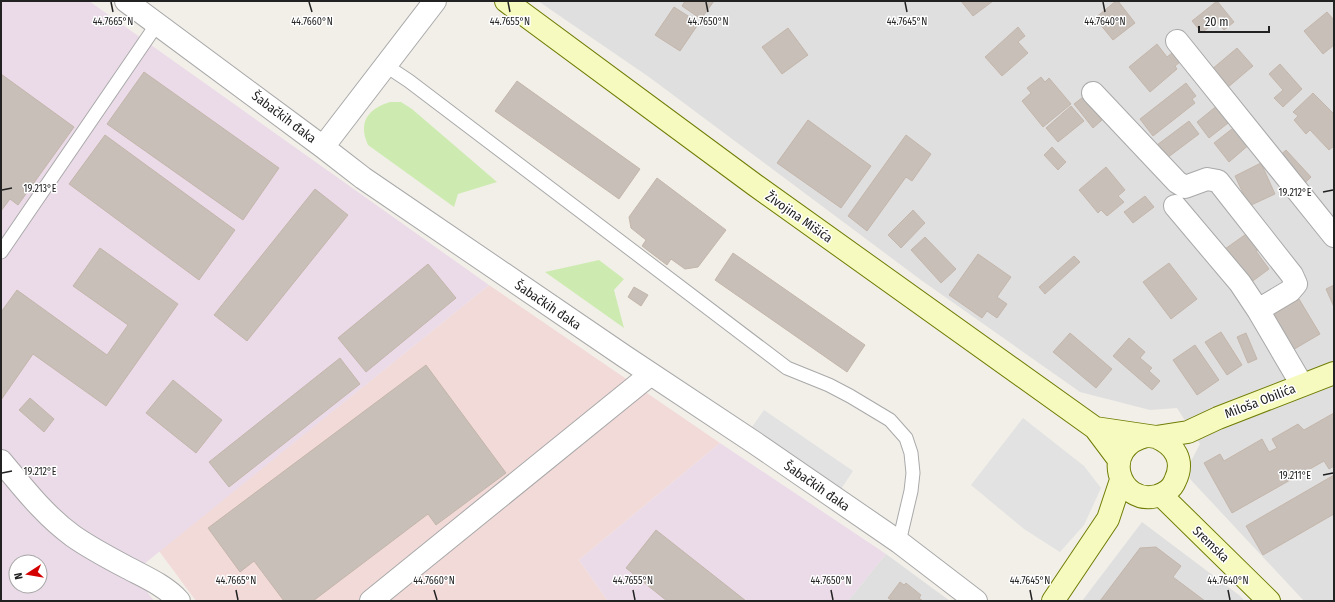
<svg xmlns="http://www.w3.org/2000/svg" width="1335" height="602" font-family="'Fira Sans Condensed',sans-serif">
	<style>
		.residential { fill: #e0dfdf }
		.commercial { fill: #f2dad9 }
		.industrial { fill: #ebdbe8; fill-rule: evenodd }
		.grass { fill: #cdebb0 }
		.parking { fill: #e2e2e2 }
		.building { fill: #c7bfb8; stroke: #c4b6ab }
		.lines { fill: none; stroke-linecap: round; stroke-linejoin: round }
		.lane-casing { stroke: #a9a9a9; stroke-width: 15 }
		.street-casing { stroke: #a9a9a9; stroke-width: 24 }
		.secondary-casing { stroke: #707d05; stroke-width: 24 }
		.lane { stroke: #fff; stroke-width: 13 }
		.street { stroke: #fff; stroke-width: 22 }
		.secondary { stroke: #f7fabf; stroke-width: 22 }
		.ticks { fill: none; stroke: #222; stroke-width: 1.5 }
		.labels { text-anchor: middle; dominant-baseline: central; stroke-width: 3; stroke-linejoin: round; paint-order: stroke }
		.street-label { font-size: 13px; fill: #222; stroke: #fff }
		.ticks-label { font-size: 10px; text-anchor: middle; fill: #222; stroke: #fff; stroke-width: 3; stroke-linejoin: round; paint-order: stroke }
	</style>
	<rect width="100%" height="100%" fill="#f2efe9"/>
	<!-- residential -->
	<path class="residential" d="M538 1H1334V601H1304L1190 479 1191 461 1200 444 1177 408 1150 410 1080 392 921 280 649 77Z
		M1142 522 1239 595 1245 601H1082Z
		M886 554 950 601H848Z"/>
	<!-- commercial -->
	<path class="commercial" d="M489 285 720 443 579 560 608 601H196L159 551Z"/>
	<!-- industrial -->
	<path class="industrial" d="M1 1H89L489 285 133 573 154 601H1ZM16 562H40V586H16Z
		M720 443 886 554 848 601H608L579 560Z"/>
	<!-- grass -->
	<path class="grass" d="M390 102H401L412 109 497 182 458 194 454 207 368 145C358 123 367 109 390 102Z
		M599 260 624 279 614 290 624 328 545 272Z"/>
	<!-- parking -->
	<path class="parking" d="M764 410 853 471 841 489 752 427Z
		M1023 418 1084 466 1101 488 1084 525 1060 552 1024 529 971 485Z"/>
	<!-- building -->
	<path class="building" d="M685 1H714L701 19 682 6Z
		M961 1H993L973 16Z
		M1116 1H1118L1135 23 1113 40 1095 18Z
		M1217 1 1234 22 1224 30 1216 21 1202 33 1192 21Z
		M674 7 699 23 680 51 655 35Z
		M1327 12 1334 20V45L1323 54 1304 31Z
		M1018 27 1025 36 1018 42 1028 53 1002 76 985 57Z
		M788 28 808 55 782 74 762 47Z
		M1157 44 1167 57 1172 53 1180 62 1175 66 1177 69 1150 92 1129 67Z
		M1237 48 1253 66 1227 88 1211 70Z
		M1280 64 1302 89 1283 107 1274 98 1283 90 1269 74Z
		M144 72 279 168 243 220 107 124Z
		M1 74 74 127 18 205 10 199 1 211Z
		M1041 77 1045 82 1049 78 1071 104 1043 127 1022 101 1031 93 1027 88Z
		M517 81 640 169 619 199 495 111Z
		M1186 83 1196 96 1192 99 1195 103 1153 136 1140 119Z
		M1313 93 1334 114V146L1329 150 1310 130 1306 134 1294 120 1298 116 1293 112Z
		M1083 97 1102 120 1093 128 1074 104Z
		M1219 104 1232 120 1209 138 1197 122Z
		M1071 106 1084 121 1058 142 1046 128Z
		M808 120 871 166 841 208 777 163Z
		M1189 121 1199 134 1163 161 1153 148Z
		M1237 125 1251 143 1229 162 1214 143Z
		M105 135 235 230 199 280 69 184Z
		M906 135 931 154 912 181 906 177 867 231 848 216Z
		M1052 147 1066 162 1058 170 1044 155Z
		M1286 150 1311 177 1302 186 1277 158Z
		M1261 163 1275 194 1249 206 1235 176Z
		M1106 167 1125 190 1118 196 1124 202 1107 216 1101 210 1098 213 1079 190Z
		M657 178 726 230 698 267 685 269 671 259 667 265 642 246 646 240 631 228 629 217Z
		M315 189 348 215 247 341 214 315Z
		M1145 196 1154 207 1133 223 1124 212Z
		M913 210 925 223 901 248 888 235Z
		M1249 232 1261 248 1256 251 1269 269 1250 283 1225 249Z
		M925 237 956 269 941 283 911 250Z
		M100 248 178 304 106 406 33 354 1 400V312L17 290 107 355 128 325 73 286Z
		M733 253 865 345 847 372 715 280Z
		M978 254 1011 277 997 297 1007 304 997 318 987 311 982 318 949 295Z
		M1074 256 1080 262 1045 294 1039 287Z
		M1169 263 1197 299 1171 319 1143 282Z
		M428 264 456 298 366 372 338 338Z
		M1334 285V307L1326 289Z
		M634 287 648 295 641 306 628 297Z
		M1299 299 1320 334 1291 351 1271 316Z
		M1221 332 1242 365 1227 375 1205 342Z
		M1070 333 1112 369 1096 388 1053 352Z
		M1246 333 1257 359 1248 363 1237 337Z
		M1129 338 1145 352 1140 358 1152 368 1149 371 1160 381 1152 390 1113 356Z
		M1195 345 1219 380 1197 395 1173 360Z
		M340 358 360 384 229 487 209 462Z
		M426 365 506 473 436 525 428 514 313 601H284L254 561 240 572 208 528Z
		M173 380 222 420 196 453 146 413Z
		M30 398 54 419 44 432 19 410Z
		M1334 413V466L1329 469 1324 461 1232 513 1204 463 1220 454 1224 461 1262 439 1269 452 1277 448 1272 439 1298 424 1304 430Z
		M1334 475V514L1263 555 1246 526Z
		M656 530 746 601H667L626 568Z
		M1156 547 1181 566 1173 577 1205 601H1100L1140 548Z
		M900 582 904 585 906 583 921 595 919 598 923 601H893L888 598Z"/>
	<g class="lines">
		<defs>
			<path id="lane" d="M385 65 409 81 787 368 829 385 850 396 890 420 906 438 911 453 913 473 911 491 899 542
				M1 252 157 24"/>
			<path id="street" d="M126 1 323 147 363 178 624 356 755 443 899 542 976 601
				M1177 41 1334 236
				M1093 93 1177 182 1185 187 1207 179 1218 181 1292 275 1296 284 1290 291 1258 310
				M323 147 435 1
				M1175 206 1240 283 1258 310 1302 385
				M1 461C23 487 44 515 73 536 90 548 109 558 128 568 145 577 166 586 179 601
				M371 601 651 374"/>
			<path id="secondary" d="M506 1 755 185 1095 428 1119 460
				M1095 428 1156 437C1175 445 1185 461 1175 481 1172 489 1164 494 1157 496 1118 506 1100 447 1146 436
				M1156 437 1188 432 1218 418 1334 373
				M1161 495 1269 601
				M1053 601 1108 519 1121 480"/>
		</defs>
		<!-- lane casing -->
		<use href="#lane" class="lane-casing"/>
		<!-- street casing -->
		<use href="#street" class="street-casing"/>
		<!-- secondary casing -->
		<use href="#secondary" class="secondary-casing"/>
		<!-- lane -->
		<use href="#lane" class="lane"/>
		<!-- street -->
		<use href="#street" class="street"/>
		<!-- secondary -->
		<use href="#secondary" class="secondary"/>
	</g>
	<!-- ticks -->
	<path class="ticks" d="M111 2 113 12M309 2 312 12M508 2 510 12M706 2 708 12M905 2 907 12M1103 2 1105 12M2 190 12 188M1323 192 1333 190M2 473 12 471M1323 475 1333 473M236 590 238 600M434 590 437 600M633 590 635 600M831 590 833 600M1030 590 1032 600M1228 590 1230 600"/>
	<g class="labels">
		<!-- street labels -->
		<g class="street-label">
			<text transform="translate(284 117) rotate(37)">Šabačkih đaka</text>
			<text transform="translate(799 217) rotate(35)">Živojina Mišića</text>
			<text transform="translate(548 305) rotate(34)">Šabačkih đaka</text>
			<text transform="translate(1260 401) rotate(-21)">Miloša Obilića</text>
			<text transform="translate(817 486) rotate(35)">Šabačkih đaka</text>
			<text transform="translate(1211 544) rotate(44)">Sremska</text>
		</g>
	</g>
	<g class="ticks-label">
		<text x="113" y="25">44.7665°N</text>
		<text x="312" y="25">44.7660°N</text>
		<text x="510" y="25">44.7655°N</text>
		<text x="708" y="25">44.7650°N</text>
		<text x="907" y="25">44.7645°N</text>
		<text x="1105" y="25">44.7640°N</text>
		<text x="40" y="192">19.213°E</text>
		<text x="1295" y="196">19.212°E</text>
		<text x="40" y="475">19.212°E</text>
		<text x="1295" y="479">19.211°E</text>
		<text x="236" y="584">44.7665°N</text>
		<text x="434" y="584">44.7660°N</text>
		<text x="633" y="584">44.7655°N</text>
		<text x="831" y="584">44.7650°N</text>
		<text x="1030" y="584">44.7645°N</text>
		<text x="1228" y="584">44.7640°N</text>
	</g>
	<!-- border -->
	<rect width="1335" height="602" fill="none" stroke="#222222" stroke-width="4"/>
	<!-- north arrow -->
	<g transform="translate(28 574) rotate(258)"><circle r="19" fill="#ffffff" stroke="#a7a7a7"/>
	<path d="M0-3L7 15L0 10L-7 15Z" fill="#d40000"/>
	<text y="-6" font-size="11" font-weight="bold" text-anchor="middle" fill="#222222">N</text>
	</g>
	<!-- scale -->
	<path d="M1199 26v6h70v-6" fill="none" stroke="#222222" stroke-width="2"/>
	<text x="1205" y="26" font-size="12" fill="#222222" stroke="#ffffff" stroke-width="3" paint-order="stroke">20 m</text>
</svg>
